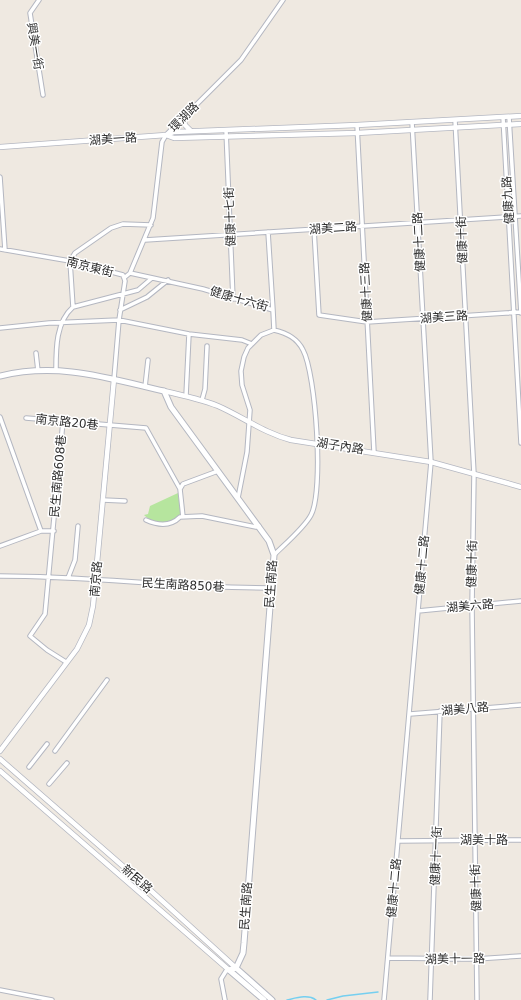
<svg xmlns="http://www.w3.org/2000/svg" width="521" height="1000" font-family="'DejaVu Sans','Noto Sans TC',sans-serif">
	<style>
		.green { fill: #b6e59e }
		.lines { fill: none; stroke-linecap: round; stroke-linejoin: round }
		.stream { stroke: #75cff0; stroke-width: 1.5 }
		.minor-casing { stroke: #b4b7c1; stroke-width: 5.5 }
		.tertiary-casing { stroke: #b4b7c1; stroke-width: 6 }
		.secondary-casing { stroke: #b4b7c1; stroke-width: 7 }
		.minor { stroke: #fff; stroke-width: 3.5 }
		.tertiary { stroke: #fff; stroke-width: 4.5 }
		.secondary { stroke: #fff; stroke-width: 5 }
		.labels { text-anchor: middle; dominant-baseline: central; stroke-width: 3; stroke-linejoin: round; paint-order: stroke }
		.street-label { font-size: 12px; fill: #2e2e2e; stroke: #fff }
	</style>
	<rect width="100%" height="100%" fill="#efe9e1"/>
	<!-- green -->
	<path class="green" d="M178 493 181 515C170 525 156 526 144 515L148 514 150 506Z"/>
	<g class="lines">
		<!-- stream -->
		<path class="stream" d="M287 1000C296 998 308 994 316 1000
			M327 1000 343 996 378 992"/>
		<defs>
			<path id="minor" d="M39 0 30 13 43 95
				M503 117 521 443
				M509 117 521 313
				M455 120 474 474 472 606 477 1000
				M357 125 374 452
				M226 130 233 299
				M0 177 5 250
				M314 229 319 315 367 322 521 312
				M145 240 521 216
				M0 249 70 261 123 275 125 281 119 320 114 379
				M130 273 203 289 273 310 268 232
				M124 278 130 273 153 218 162 142 166 135 241 60 283 0
				M73 307 70 261 75 253 111 228 123 224 151 225
				M120 310 147 297 168 280
				M273 310 274 330
				M0 328 49 323 119 320 189 334 242 340 252 344
				M36 353 38 371
				M56 369C56 348 56 322 73 307L138 290 152 278
				M145 387 148 360
				M186 396 189 334
				M202 400 205 389 207 346
				M0 417 41 531
				M26 418 146 428 180 489
				M63 421 45 614 30 636 47 650 66 662
				M238 498 247 452 250 410 242 385 241 371 244 357 248 348 261 335 274 330
				M103 500 125 501
				M183 517 180 489 183 484 218 471
				M146 520C157 525 170 527 180 517L202 516 256 527 259 526
				M0 546 41 531H54
				M274 555C284 545 305 527 311 515 324 491 316 374 303 350 297 338 287 333 274 330
				M0 576C90 576 180 588 270 588
				M68 578 75 560 78 526
				M418 611 521 601
				M410 714 521 705
				M55 751 107 680
				M29 767 47 744
				M49 784 67 763
				M398 841 521 840
				M388 958 476 959 521 956
				M0 990 52 1000
				M225 1000 221 979 226 971 229 970
				M384 1000 431 462 412 122
				M430 1000 440 711"/>
			<path id="tertiary" d="M183 118 185 125 191 131
				M166 135 174 132 357 125 521 116
				M0 147 166 135 174 138 357 133 521 124
				M164 391C182 395 200 399 218 406 243 417 264 433 291 440L431 462 521 487
				M0 751 77 649 89 625 93 606 114 379
				M0 759 148 888 236 968
				M0 771 229 970"/>
			<path id="secondary" d="M0 376C59 362 107 378 164 391L171 407 269 541 274 555 244 943 243 953 236 968 229 970 264 1000
				M236 968 272 1000"/>
		</defs>
		<!-- minor casing -->
		<use href="#minor" class="minor-casing"/>
		<!-- tertiary casing -->
		<use href="#tertiary" class="tertiary-casing"/>
		<!-- secondary casing -->
		<use href="#secondary" class="secondary-casing"/>
		<!-- minor -->
		<use href="#minor" class="minor"/>
		<!-- tertiary -->
		<use href="#tertiary" class="tertiary"/>
		<!-- secondary -->
		<use href="#secondary" class="secondary"/>
	</g>
	<g class="labels">
		<!-- street labels -->
		<g class="street-label">
			<text transform="translate(35 46) rotate(81)">興美一街</text>
			<text transform="translate(184 117) rotate(-45)">環湖路</text>
			<text transform="translate(113 139) rotate(-4)">湖美一路</text>
			<text transform="translate(508 200) rotate(-94)">健康九路</text>
			<text transform="translate(230 217) rotate(-92)">健康十七街</text>
			<text transform="translate(333 228) rotate(-4)">湖美二路</text>
			<text transform="translate(462 240) rotate(-92)">健康十街</text>
			<text transform="translate(419 242) rotate(-93)">健康十二路</text>
			<text transform="translate(90 267) rotate(14)">南京東街</text>
			<text transform="translate(366 292) rotate(-93)">健康十三路</text>
			<text transform="translate(239 299) rotate(16)">健康十六街</text>
			<text transform="translate(444 317) rotate(-4)">湖美三路</text>
			<text transform="translate(67 422) rotate(6)">南京路20巷</text>
			<text transform="translate(340 446) rotate(9)">湖子內路</text>
			<text transform="translate(58 476) rotate(-85)">民生南路608巷</text>
			<text transform="translate(472 564) rotate(-89)">健康十街</text>
			<text transform="translate(422 565) rotate(-85)">健康十二路</text>
			<text transform="translate(96 579) rotate(-85)">南京路</text>
			<text transform="translate(271 584) rotate(-86)">民生南路</text>
			<text transform="translate(183 585) rotate(3)">民生南路850巷</text>
			<text transform="translate(470 606) rotate(-5)">湖美六路</text>
			<text transform="translate(465 709) rotate(-5)">湖美八路</text>
			<text x="484" y="840">湖美十路</text>
			<text transform="translate(436 856) rotate(-88)">健康十一街</text>
			<text transform="translate(137 879) rotate(41)">新民路</text>
			<text transform="translate(394 888) rotate(-85)">健康十二路</text>
			<text transform="translate(476 888) rotate(-92)">健康十街</text>
			<text transform="translate(246 906) rotate(-86)">民生南路</text>
			<text transform="translate(455 959) rotate(-1)">湖美十一路</text>
		</g>
	</g>
</svg>
